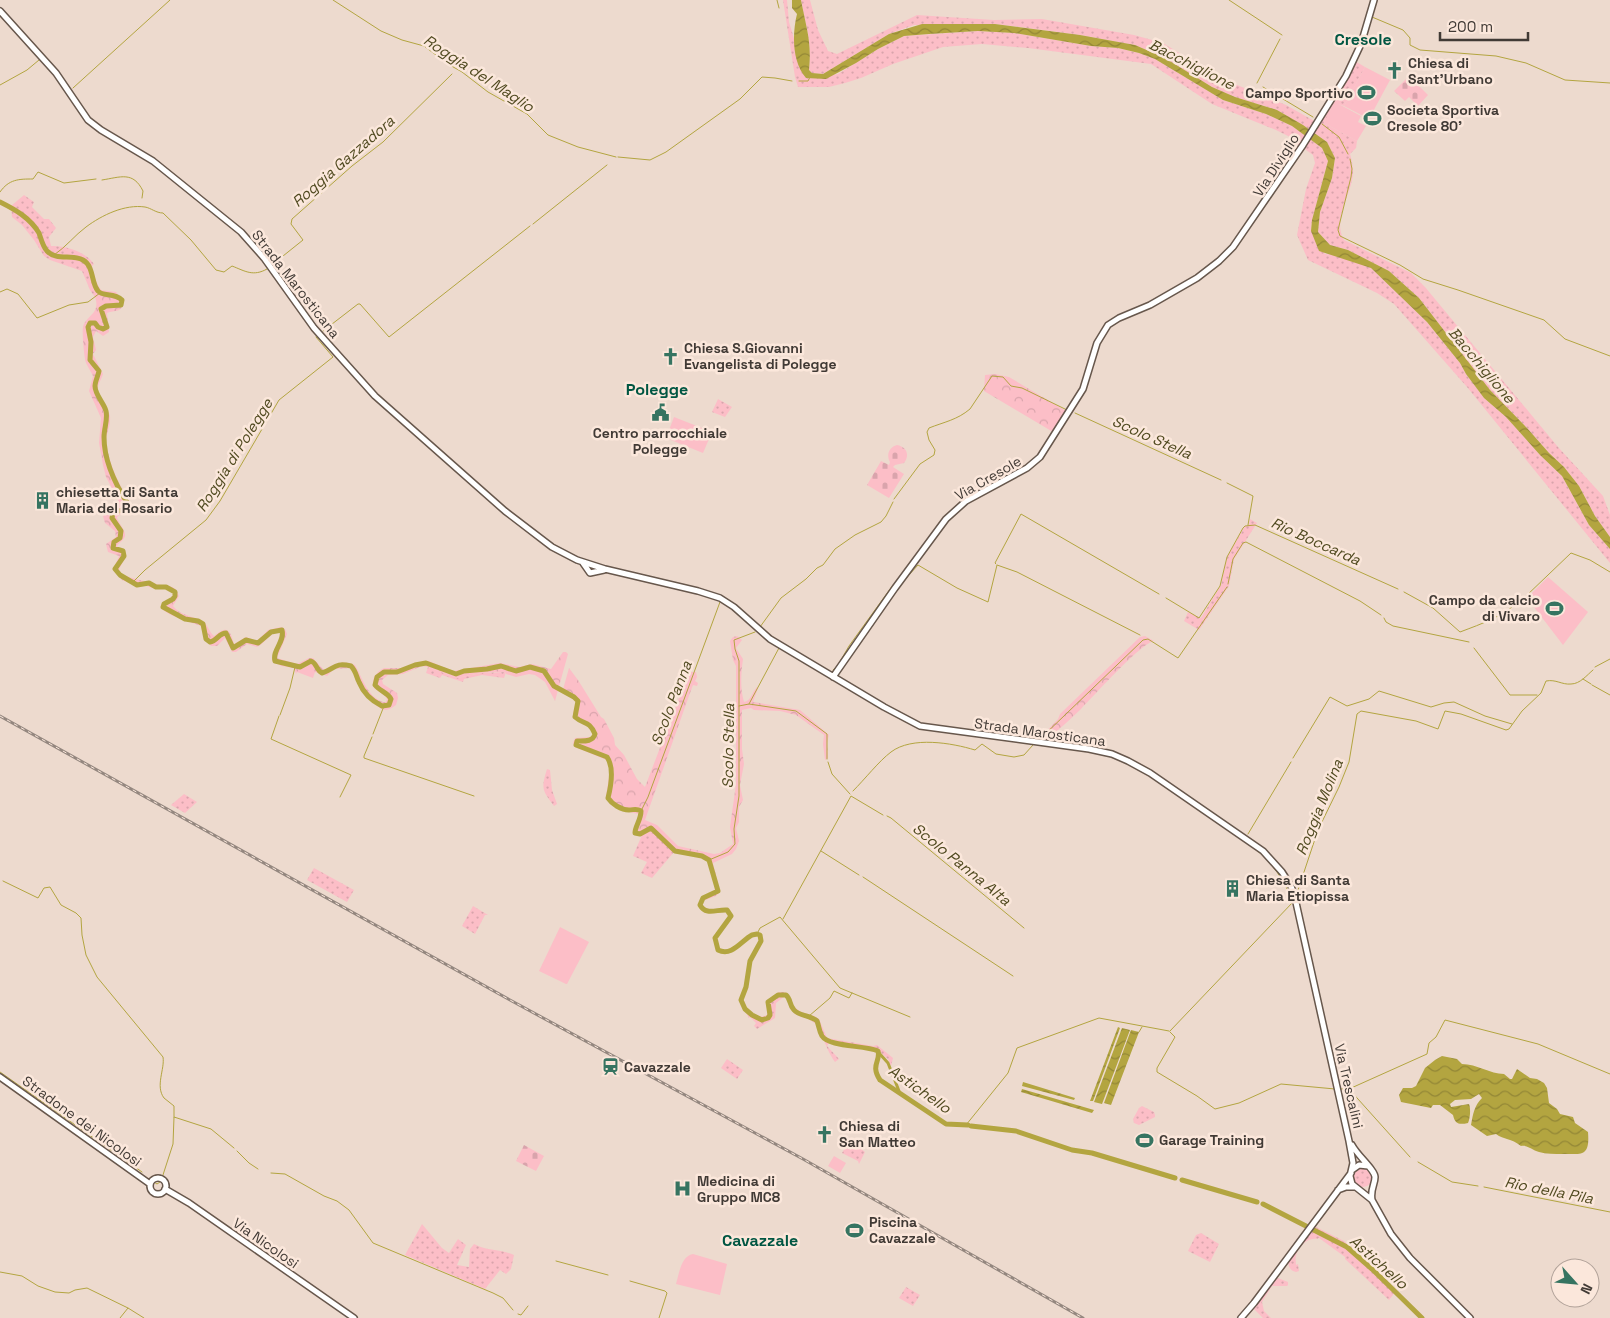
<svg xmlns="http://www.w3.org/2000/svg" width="1610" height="1318" font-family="'Space Grotesk',sans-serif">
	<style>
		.green { fill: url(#green-dots) }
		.forest { fill: url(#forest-crowns) }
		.cemetery { fill: url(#cemetery-stones) }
		.pitch { fill: #fcbec7 }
		.water { fill: url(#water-waves) }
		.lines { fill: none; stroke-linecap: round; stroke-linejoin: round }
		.stream { stroke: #b3a540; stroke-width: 1 }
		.canal { stroke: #b3a540; stroke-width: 3 }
		.river { stroke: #b3a540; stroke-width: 5 }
		.major-casing { stroke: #67574c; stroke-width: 8 }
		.major { stroke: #fff; stroke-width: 5 }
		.rail-casing { stroke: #94877f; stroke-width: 3 }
		.rail { stroke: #fbe7db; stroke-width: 1; stroke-dasharray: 4; stroke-linecap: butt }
		.labels { text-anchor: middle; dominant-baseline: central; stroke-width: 5; stroke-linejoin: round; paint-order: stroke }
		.poi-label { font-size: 14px; font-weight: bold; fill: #413a35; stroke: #fbe7db; text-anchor: start }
		.street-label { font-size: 14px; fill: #413a35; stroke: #fbe7db }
		.water-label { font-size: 15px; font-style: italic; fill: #504a20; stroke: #fbe7db }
		.quarter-label { font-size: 16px; font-weight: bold; fill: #005642; stroke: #fbe7db }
	</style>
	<defs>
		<pattern id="green-dots" width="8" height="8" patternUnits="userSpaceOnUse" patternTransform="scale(1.25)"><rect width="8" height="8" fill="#fcbec7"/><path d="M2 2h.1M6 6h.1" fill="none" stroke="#d9a4ac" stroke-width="1.8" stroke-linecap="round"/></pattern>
		<pattern id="forest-crowns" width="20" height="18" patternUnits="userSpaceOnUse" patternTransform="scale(1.25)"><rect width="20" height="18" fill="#fcbec7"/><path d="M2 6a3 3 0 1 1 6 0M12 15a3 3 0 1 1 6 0" fill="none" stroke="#d9a4ac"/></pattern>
		<pattern id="cemetery-stones" width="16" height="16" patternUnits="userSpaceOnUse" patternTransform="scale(1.25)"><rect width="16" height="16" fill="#fcbec7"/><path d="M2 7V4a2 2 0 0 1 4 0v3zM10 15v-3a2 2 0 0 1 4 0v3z" fill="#d9a4ac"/></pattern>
		<pattern id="water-waves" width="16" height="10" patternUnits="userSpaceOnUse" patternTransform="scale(1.25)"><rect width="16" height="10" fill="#b3a540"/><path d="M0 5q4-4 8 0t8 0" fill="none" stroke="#938736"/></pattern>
	</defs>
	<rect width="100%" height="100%" fill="#eddace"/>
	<!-- green -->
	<path class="green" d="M783 0H787L789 22 806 78 838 74 878 49 904 36 978 31 1014 33 1091 46 1118 48 1139 53 1155 59 1223 100 1266 114 1292 126 1306 136 1300 147 1290 137 1276 130 1212 104 1151 64 1028 48 982 44 943 47 893 64 861 78 845 83 829 87H798L795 77Z
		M801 0H810L818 30 828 51 837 54 917 15 994 20 1042 19 1134 35 1163 43 1220 78 1286 105 1316 122 1309 129 1277 110 1235 97 1212 87 1165 58 1135 45 1080 35 1020 27 995 24 914 25 889 34 823 74 812 73 809 70C812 41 806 27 801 0Z
		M1355 61 1365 67 1344 106 1335 103 1324 123 1357 141 1356 148 1350 154C1352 160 1353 168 1353 174 1351 196 1332 219 1344 240L1411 273 1425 287 1558 447 1603 496 1610 515V537L1595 516 1579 486 1564 467 1549 453 1527 428 1490 390 1419 298 1389 271 1348 250 1330 245 1318 232 1320 212 1332 178 1335 158 1327 142 1313 132Z
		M1309 138 1322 148 1328 161 1312 220 1311 231 1325 254 1336 255 1371 268 1427 322 1460 363 1466 374 1484 398 1506 417 1540 455 1562 476 1589 525 1610 549V563L1467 387 1394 304 1377 293 1308 260 1297 235 1306 189 1315 163 1313 155 1302 147Z
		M24 195 34 202 32 207 44 219H49L56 228 49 237 51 246C65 245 86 252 94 264L92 266C94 275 96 283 101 290L95 297 90 290 82 271 50 260 44 256 34 240 22 225 12 217 11 206Z
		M718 399 732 407 725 417 712 412Z
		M1250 519 1257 523 1234 559 1229 586 1199 630 1184 621 1188 612 1201 618 1221 585 1227 557 1245 526 1249 525Z
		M428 667 457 678 481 673 506 672 504 678 482 675 464 679 463 682 442 675 440 678 426 673Z
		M547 769 550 770 552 790 557 804 554 806C542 790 541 789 547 769Z
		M184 794 197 802 185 813 171 805Z
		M652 832H655L674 852 652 878 641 873 647 862 633 856 642 835Z
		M314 868 354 890 347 902 307 880Z
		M473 906 488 915H485L475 934 462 926Z
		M779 992H784L788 994 794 1007 801 1012 814 1016 819 1019 827 1038 873 1046 877 1045 893 1058 891 1066 888 1059 880 1052 878 1054 876 1052 870 1050 829 1043 827 1046 839 1059 835 1062C830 1055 828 1050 825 1043 823 1036 818 1031 816 1024 802 1012 792 1022 788 998L785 996 776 1003 775 1018 757 1029 754 1026 756 1023 750 1017 749 1018 742 1006 740 997 744 993C741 1006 755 1022 767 1015V1002Z
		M727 1059 743 1070 737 1079 721 1068Z
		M1142 1106 1154 1112 1155 1115V1117L1139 1125 1134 1123 1133 1119 1139 1108Z
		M850 1140 865 1152 859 1164 858 1161 842 1153Z
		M1353 1177a10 10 0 1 1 20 0a10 10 0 1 1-20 0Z
		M422 1224 442 1248 449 1253 458 1239 466 1245 457 1265 469 1267 470 1249 474 1244C486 1251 501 1249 514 1255L511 1269 506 1274 500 1270 485 1289 405 1255Z
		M1314 1226 1344 1241 1396 1291 1389 1300 1345 1259V1257L1319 1238 1317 1239C1308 1237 1297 1247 1296 1256 1295 1259 1296 1262 1296 1265L1298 1264 1299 1271 1296 1272C1291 1271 1287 1266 1289 1260 1292 1252 1308 1234 1314 1226Z
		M1201 1233 1219 1244 1210 1262 1188 1251 1196 1235Z
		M1278 1278 1288 1282V1285L1287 1286H1272L1262 1302 1264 1311 1271 1318H1263L1253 1308 1274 1280Z
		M906 1287 920 1295 913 1306 899 1298Z"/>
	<!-- forest -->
	<path class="forest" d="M101 290 116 292 123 301C123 313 115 310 107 313L109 332 103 336 96 331 93 337 96 350 93 354 103 374C102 378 98 384 98 388 97 396 108 407 110 416 111 426 106 433 106 442 109 466 120 486 132 506L117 517C118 523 126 530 125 536 124 540 119 543 117 546L119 549 124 551 126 555C124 561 120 566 119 571L121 574C132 579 145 581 156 584 166 587 175 583 179 596L173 606C180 615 192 616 202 621 208 624 209 632 214 636 227 625 230 629 234 644L246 637 257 641 268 630 281 627 285 629 287 634 277 658 297 664 309 658H313L324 670C336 663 342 660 355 665 363 679 367 696 383 702H386L387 699 385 696 374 688 373 682 374 677 379 671 384 668H402L424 661H429L453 671 500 663 519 667 532 664 551 669 563 652H566L568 654 555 701 545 682 535 675 529 674 516 677 506 674V672H496L481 673 457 678 428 667 422 666 403 674 388 675 382 680 383 684 397 693 398 698 396 705C393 707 389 710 386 710 377 710 360 690 357 683 354 677 356 673 351 668L334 669 327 676 315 672 313 678 297 672 296 674 294 668 281 666 272 660 283 636 280 631C269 632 266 643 257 647L247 644 236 652H232L225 638 217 646H211L205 639 201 626C191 622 170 617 162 609V603L172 598 174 594 167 589H156L146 586H137L122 580 113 570 119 556 108 552 106 544 116 537 115 531 105 523 103 516 107 512 118 508 119 502 106 477 103 465 99 443 101 418 89 391 93 376C91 372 88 367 86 363 84 357 82 333 83 327 86 315 101 314 95 297Z
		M995 374 1009 377 1068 412 1053 432 984 391 985 375Z
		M737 636 742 640 736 648 743 659C741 674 740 688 744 702 751 701 752 692 757 687L758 688 753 702 800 710 829 735 827 743 828 758 825 760 823 744 824 735 796 715 780 711 754 710 751 708 742 710V749L744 764 740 785 743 800 739 807V822L736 828 739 841 736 849 732 854 713 863 720 892 716 896 703 901 702 906 705 909 704 912 698 904 703 897 714 892 715 888 709 862 699 856 674 852 655 832 642 835 633 833 639 814C625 811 613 811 606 797L610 770 609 761 575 747 573 743 575 738 591 737 594 735 586 723 574 719 573 713 576 703 574 699 562 693 569 668 578 680 601 717 604 719 614 738 615 745 624 755 637 779 645 787 689 672H696L697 677 695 681 698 683 697 686 693 685 690 693 645 820 657 825 678 846 714 854 720 853 733 844 730 827 736 784V666L733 660 730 641 733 637Z
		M1145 636 1154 641C1141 643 1094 696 1081 709 1070 720 1058 730 1046 740L1039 739 1058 719 1060 714 1140 637Z"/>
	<!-- cemetery -->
	<path class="cemetery" d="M1409 76 1428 95 1418 106 1409 97 1405 101 1394 91Z
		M897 445C907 447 910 455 904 463L895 465 893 467 904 474 889 498 867 485 881 461 889 465 890 462C886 455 889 447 897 445Z
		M524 1145 544 1156 536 1171 516 1161Z"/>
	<!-- pitch -->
	<path class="pitch" d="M1365 67 1390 80 1369 119 1344 106Z
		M1335 102 1361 116 1358 122 1366 126 1357 141 1324 123Z
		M674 417 712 432 703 453 666 438Z
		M1548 577 1588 612 1563 645 1527 598Z
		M560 927 589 942 567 984H566L539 971Z
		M834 1156 846 1163 840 1173 828 1166Z
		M693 1254 727 1264 720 1295 676 1284C679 1274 681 1256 693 1254Z"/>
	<!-- water -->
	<path class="water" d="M792 0H801C806 27 812 41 809 70L812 73 823 74 889 34 922 24H995L1080 35 1135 45 1165 58 1212 87 1235 97 1277 110 1303 125 1327 142 1335 158 1332 178 1320 212 1318 232 1330 245 1348 250 1389 271 1419 298 1490 390 1527 428 1549 453 1564 467 1579 486 1595 516 1610 537V549L1589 525 1562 476 1540 455 1506 417 1484 398 1466 374 1460 363 1427 322 1371 268 1319 251 1311 231 1312 220 1328 161 1322 148 1292 126 1266 114 1223 100 1155 59 1139 53 1118 48 1091 46 1014 33 978 31 929 34 904 36 878 49 856 63 826 79 806 78C792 62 792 34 797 14L792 8Z
		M1118 1027 1120 1028 1093 1101H1090Z
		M1122 1028 1130 1030 1102 1104 1094 1102Z
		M1131 1030 1139 1032 1111 1105 1104 1103Z
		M1442 1056 1457 1059 1462 1064C1477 1064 1490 1074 1504 1074L1510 1079H1512L1517 1069 1530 1078 1537 1079 1544 1083 1547 1088 1549 1103 1557 1109 1560 1114 1573 1117 1575 1123 1588 1132C1590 1157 1582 1154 1562 1154 1555 1154 1546 1154 1539 1152 1532 1150 1528 1145 1521 1146 1511 1138 1504 1140 1496 1134L1487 1136 1471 1125C1473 1114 1474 1106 1482 1098L1479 1094 1471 1099 1455 1100 1450 1104 1451 1107 1469 1104C1471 1109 1470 1119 1468 1123 1459 1125 1455 1124 1453 1115L1440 1105H1433L1431 1108 1401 1102 1399 1095 1403 1088H1412L1416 1086 1425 1068 1435 1060Z
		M1023 1082 1075 1098 1074 1100 1022 1086Z
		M1022 1089 1094 1110 1092 1113 1021 1092Z"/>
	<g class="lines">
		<!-- stream -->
		<path class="stream" d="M333 0 381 31 402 40 424 46 448 64 462 72 488 92 527 114 548 135 578 147 616 157
			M777 0 779 8
			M1229 0 1282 35
			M1377 0 1372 17 1403 30 1410 38V45L1420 50 1496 56 1526 63 1565 80 1610 83
			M799 81H808L810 77
			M1257 83 1280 39
			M0 85 27 70 39 60
			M1263 87 1313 117
			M73 88 170 0
			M1322 124 1339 137 1348 154
			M618 157 650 160 666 152 740 99 762 77 775 78 792 81
			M1350 159 1352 169 1351 177 1338 230 1340 236 1400 265 1423 279 1458 290 1544 320 1565 339 1610 356
			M102 180C121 177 133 171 143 191L142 198
			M0 192C9 179 19 179 33 179L38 172 64 183 96 179
			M533 224 607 165
			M54 255C66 247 75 235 86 227 102 215 125 204 145 207 151 208 156 213 163 213L191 240 216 270 224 272 232 266C245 271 253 277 267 269
			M273 264 303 240 291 224 292 219 352 166 383 142 452 74
			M0 292 7 289 18 294 37 318 69 305 88 302 100 293
			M323 331 358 304H360L389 337 530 226
			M1075 413 1221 480
			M1227 483 1253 496 1248 525
			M894 499 920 464 934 455 935 450 929 440 927 432 929 428C944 422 957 420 970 409L992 376 1003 377 1011 386 1022 388 1067 410
			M996 564 995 563 1021 514 1159 594
			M133 582 145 570 206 520 220 501 279 400 333 357 316 337
			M1228 584 1233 559 1243 543 1246 542 1360 601 1381 615
			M899 586 918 565 957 588 988 602 997 565 1017 572 1140 635
			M1404 592 1433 608 1460 632C1481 624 1508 615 1522 597H1525L1571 553 1590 560 1610 572
			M1166 598 1199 618 1220 586 1227 557 1243 528 1245 526 1255 525 1398 589
			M1384 618 1386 622 1393 626 1469 642
			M760 627 781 598 806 579 817 568 823 565 835 549 855 535 881 522 886 516 893 502
			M1474 648 1510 695H1537
			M1595 667 1610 659
			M833 670 838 665 849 646 893 585
			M1583 679 1591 684
			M1592 685 1610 695
			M749 704 779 648
			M739 706 749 704 796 711 827 734V759
			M280 715 290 688 295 667
			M279 716 271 739 351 775 340 797
			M373 734 384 706
			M372 737 364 756V758L474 796
			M1040 739 1143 640 1148 639 1178 658 1227 587
			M1293 758 1330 697 1347 706 1369 699 1379 691 1431 707 1444 703 1454 702 1485 716 1512 724
			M828 762 832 774 850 794
			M853 791C865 779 879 761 891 752 912 736 952 743 975 750L982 744 996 754 1014 757 1024 755 1033 745
			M641 811 648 797 720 602
			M887 816 891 818 1024 928
			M1248 834 1291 762
			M821 851 859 875
			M709 860 728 852 735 844 734 829 739 796V661L735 649 734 640 755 632
			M863 877 1013 976
			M3 881 38 898 44 888 50 887 61 905 76 913 81 918 82 935 86 955 97 977 163 1057C165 1069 155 1086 164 1098 167 1101 171 1103 174 1106V1117
			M1298 890 1318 830 1339 787 1349 762 1357 714 1361 711 1416 721 1438 729 1445 711 1461 714 1506 730 1509 729 1522 711 1541 693 1546 681C1556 679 1562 685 1571 684 1580 684 1587 675 1593 670
			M783 919 851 796 883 815
			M757 934 760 928 780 917 840 988 910 1017
			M809 1016 830 998 834 991 849 998 852 993
			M1170 1031 1293 902C1284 880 1273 863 1254 848
			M1139 1032 1142 1027
			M1170 1032 1175 1037 1157 1068V1072L1197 1096 1215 1109 1239 1103 1281 1084 1335 1089
			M0 1072 142 1172
			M1341 1089H1349L1410 1157
			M1349 1089 1427 1054 1429 1043 1436 1037 1445 1020 1538 1044 1610 1074
			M966 1125 1008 1073 1017 1048 1099 1018 1169 1031
			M237 1151 249 1163 258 1169
			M1418 1162 1452 1182 1478 1186
			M271 1173 285 1174 324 1196 337 1201 349 1210 373 1243 493 1293 503 1298 513 1310
			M162 1178 173 1144 174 1117 211 1129 234 1148
			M151 1180 157 1184 160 1182
			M1484 1187 1610 1212
			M556 1261 608 1275
			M0 1272 22 1276 38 1286 55 1292 69 1293 75 1290 87 1288 128 1308
			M630 1281 665 1291 667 1293 659 1318
			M518 1314 521 1315 528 1306
			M120 1318 128 1308 144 1318"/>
		<!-- canal -->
		<path class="canal" d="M879 1053 888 1063 899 1091"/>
		<!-- river -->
		<path class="river" d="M0 202C16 210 30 218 39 233 41 239 43 247 47 251 56 261 72 254 83 260 94 266 91 283 98 291 103 297 114 292 122 300L121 305 106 306 101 309 107 327 103 329 98 327 95 323H90L88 327 91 342 90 360 99 371C98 376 95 382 95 386 95 395 104 403 106 411 108 420 104 428 104 437 104 462 115 484 128 504L122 510 113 513 112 518 121 531 120 538 114 542 113 548 123 551 124 556 115 569 120 575 137 585 149 583 156 587H166L175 592V596L173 599 164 604 163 607 185 619 198 621 203 624 206 639 210 642C217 641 219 633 226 633L233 648 246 640 258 643 271 632 282 630C285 642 272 650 275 661L300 667 311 661C317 663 316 670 322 673 335 669 334 662 351 666 356 671 356 676 359 682 363 692 372 701 382 706L389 705 391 699C388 693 380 691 375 685L377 677 384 672H397L415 665 426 663 456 674 464 671 487 669 501 666 516 671 530 667 544 671 554 686 574 697 578 701 575 717C584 725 589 720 595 734 593 742 584 741 577 741L576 745 607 757C614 767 611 786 608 798 612 804 621 810 629 810 634 810 636 808 641 811 641 820 635 826 635 833L640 834 651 828 675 851 702 856 709 860 718 891 703 898 700 905C706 916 717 909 727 910L731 916 715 938 718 950C732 957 741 941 752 935L757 934 760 935 761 941 750 961 746 987 741 1000 745 1009 752 1015 762 1020 768 1018 770 1015 768 1002 778 995H786C791 999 789 1005 794 1010 799 1016 810 1015 817 1021 819 1026 819 1031 822 1036 829 1047 864 1045 878 1051 881 1061 870 1065 880 1080L946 1124 968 1125
			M971 1126 1016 1131 1072 1150 1092 1153 1175 1178
			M1182 1180 1257 1202
			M1263 1204 1347 1247 1372 1269 1422 1318"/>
		<defs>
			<path id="major" d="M0 11 56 73 88 120 101 130 153 161 241 232 264 258 314 328 375 396 505 511 552 547 577 560 605 569 698 591 720 598 734 607 770 639 884 707 920 726 1089 749 1112 754 1128 761 1150 773 1263 851 1282 872 1291 886 1295 898 1349 1141 1353 1163 1350 1176 1352 1184 1372 1200 1391 1234 1410 1258 1470 1318
				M583 563 590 573 604 570
				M833 677 895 588 946 519 966 501 1027 468 1040 457 1083 389 1097 343 1108 325 1119 318 1150 305 1197 278 1219 261 1233 247 1303 145 1346 76 1361 44 1374 0
				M0 1077 150 1184
				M1352 1145C1357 1155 1375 1170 1375 1177 1375 1185 1370 1189 1372 1200
				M1352 1170 1359 1165 1368 1166
				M150 1186a8 8 0 1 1 16 0a8 8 0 1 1-16 0Z
				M165 1189 189 1203 354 1318
				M1338 1190 1346 1187H1355
				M1241 1318 1254 1303 1351 1173"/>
		</defs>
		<!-- major casing -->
		<use href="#major" class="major-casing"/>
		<!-- major -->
		<use href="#major" class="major"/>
		<defs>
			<path id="rail" d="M0 716 510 1000 803 1159 1083 1318"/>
		</defs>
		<!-- rail casing -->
		<use href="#rail" class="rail-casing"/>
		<!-- rail -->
		<use href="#rail" class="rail"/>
	</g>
	<!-- icons -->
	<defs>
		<symbol id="church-bare" viewBox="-9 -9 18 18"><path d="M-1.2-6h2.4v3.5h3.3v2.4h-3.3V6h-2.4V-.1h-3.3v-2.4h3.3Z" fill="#367461" stroke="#fbe7db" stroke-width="2.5" paint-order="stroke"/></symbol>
		<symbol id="stadium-bare" viewBox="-9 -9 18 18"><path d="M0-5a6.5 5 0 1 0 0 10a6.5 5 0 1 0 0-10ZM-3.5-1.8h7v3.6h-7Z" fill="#367461" stroke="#fbe7db" stroke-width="2.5" paint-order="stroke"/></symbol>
		<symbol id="civic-bare" viewBox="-9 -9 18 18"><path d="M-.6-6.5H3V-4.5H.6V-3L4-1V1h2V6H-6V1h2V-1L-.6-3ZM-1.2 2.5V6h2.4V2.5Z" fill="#367461" stroke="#fbe7db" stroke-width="2.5" paint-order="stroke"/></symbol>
		<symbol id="building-bare" viewBox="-9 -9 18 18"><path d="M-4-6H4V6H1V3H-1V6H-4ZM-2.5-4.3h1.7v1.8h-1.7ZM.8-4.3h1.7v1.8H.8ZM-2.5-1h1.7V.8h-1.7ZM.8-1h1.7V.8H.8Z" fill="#367461" stroke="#fbe7db" stroke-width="2.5" paint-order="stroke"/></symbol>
		<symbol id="station-bare" viewBox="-9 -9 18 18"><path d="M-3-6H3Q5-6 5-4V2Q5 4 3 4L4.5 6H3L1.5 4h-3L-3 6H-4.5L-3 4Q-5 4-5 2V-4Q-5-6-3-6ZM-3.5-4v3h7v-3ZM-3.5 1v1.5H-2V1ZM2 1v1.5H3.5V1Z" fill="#367461" stroke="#fbe7db" stroke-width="2.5" paint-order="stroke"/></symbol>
		<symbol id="hospital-bare" viewBox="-9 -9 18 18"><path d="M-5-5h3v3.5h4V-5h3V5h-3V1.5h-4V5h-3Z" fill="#367461" stroke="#fbe7db" stroke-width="2.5" paint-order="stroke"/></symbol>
	</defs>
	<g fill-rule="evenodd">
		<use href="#church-bare" x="1382" y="58" width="25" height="25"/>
		<use href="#stadium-bare" x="1354" y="80" width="25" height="25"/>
		<use href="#stadium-bare" x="1360" y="106" width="25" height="25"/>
		<use href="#church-bare" x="658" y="344" width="25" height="25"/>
		<use href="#civic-bare" x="648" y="400" width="25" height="25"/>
		<use href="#building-bare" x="30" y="488" width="25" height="25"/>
		<use href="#stadium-bare" x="1542" y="596" width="25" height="25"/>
		<use href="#building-bare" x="1220" y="876" width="25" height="25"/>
		<use href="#station-bare" x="598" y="1054" width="25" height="25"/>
		<use href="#church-bare" x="812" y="1122" width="25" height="25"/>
		<use href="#stadium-bare" x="1132" y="1128" width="25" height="25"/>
		<use href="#hospital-bare" x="670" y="1176" width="25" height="25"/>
		<use href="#stadium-bare" x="842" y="1218" width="25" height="25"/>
	</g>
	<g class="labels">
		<!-- poi labels -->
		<g class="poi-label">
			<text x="1408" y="63">Chiesa di<tspan x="1408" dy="16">Sant'Urbano</tspan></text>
			<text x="1353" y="93" text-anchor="end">Campo Sportivo</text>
			<text x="1387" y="110">Societa Sportiva<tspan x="1387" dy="16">Cresole 80'</tspan></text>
			<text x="684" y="348">Chiesa S.Giovanni<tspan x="684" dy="16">Evangelista di Polegge</tspan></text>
			<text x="660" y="433" text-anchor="middle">Centro parrocchiale<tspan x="660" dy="16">Polegge</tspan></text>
			<text x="56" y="492">chiesetta di Santa<tspan x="56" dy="16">Maria del Rosario</tspan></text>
			<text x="1540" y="600" text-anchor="end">Campo da calcio<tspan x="1540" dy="16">di Vivaro</tspan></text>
			<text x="1246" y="880">Chiesa di Santa<tspan x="1246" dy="16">Maria Etiopissa</tspan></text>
			<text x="624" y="1067">Cavazzale</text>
			<text x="839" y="1126">Chiesa di<tspan x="839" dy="16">San Matteo</tspan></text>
			<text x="1159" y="1140">Garage Training</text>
			<text x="697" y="1181">Medicina di<tspan x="697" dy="16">Gruppo MC8</tspan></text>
			<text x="869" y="1222">Piscina<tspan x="869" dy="16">Cavazzale</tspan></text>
		</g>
		<!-- street labels -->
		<g class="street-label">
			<text transform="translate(1276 165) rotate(-57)">Via Diviglio</text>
			<text transform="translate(296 284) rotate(52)">Strada Marosticana</text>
			<text transform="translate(988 478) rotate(-30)">Via Cresole</text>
			<text transform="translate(1040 732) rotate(8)">Strada Marosticana</text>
			<text transform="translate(1349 1086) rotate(77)">Via Trescalini</text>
			<text transform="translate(82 1121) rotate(36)">Stradone dei Nicolosi</text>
			<text transform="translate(266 1243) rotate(35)">Via Nicolosi</text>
		</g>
		<!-- water labels -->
		<g class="water-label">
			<text transform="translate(1192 64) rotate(27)">Bacchiglione</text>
			<text transform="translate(479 73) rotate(33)">Roggia del Maglio</text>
			<text transform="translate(343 161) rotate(-41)">Roggia Gazzadora</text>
			<text transform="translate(1482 365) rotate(50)">Bacchiglione</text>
			<text transform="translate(1152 437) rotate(24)">Scolo Stella</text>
			<text transform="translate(234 455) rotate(-58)">Roggia di Polegge</text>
			<text transform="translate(1316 541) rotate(24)">Rio Boccarda</text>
			<text transform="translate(671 703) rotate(-69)">Scolo Panna</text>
			<text transform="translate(728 746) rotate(-89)">Scolo Stella</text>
			<text transform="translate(1319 807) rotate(-68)">Roggia Molina</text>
			<text transform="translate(962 864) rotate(39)">Scolo Panna Alta</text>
			<text transform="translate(920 1089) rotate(35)">Astichello</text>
			<text transform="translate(1549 1190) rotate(11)">Rio della Pila</text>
			<text transform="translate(1379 1262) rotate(42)">Astichello</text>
		</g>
		<!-- quarter labels -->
		<g class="quarter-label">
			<text x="1363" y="39">Cresole</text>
			<text x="657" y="389">Polegge</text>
			<text x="760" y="1240">Cavazzale</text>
		</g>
	</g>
	<!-- north arrow -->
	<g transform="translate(1575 1283) rotate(117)"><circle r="24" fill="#fbe7db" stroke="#b1a299"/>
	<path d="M0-4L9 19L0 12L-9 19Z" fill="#367461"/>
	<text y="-8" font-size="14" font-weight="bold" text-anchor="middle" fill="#413a35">N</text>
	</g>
	<!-- scale -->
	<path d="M1440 32v8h88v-8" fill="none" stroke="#413a35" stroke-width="2.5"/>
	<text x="1448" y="32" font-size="15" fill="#413a35" stroke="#fbe7db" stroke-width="4" paint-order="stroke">200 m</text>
</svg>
